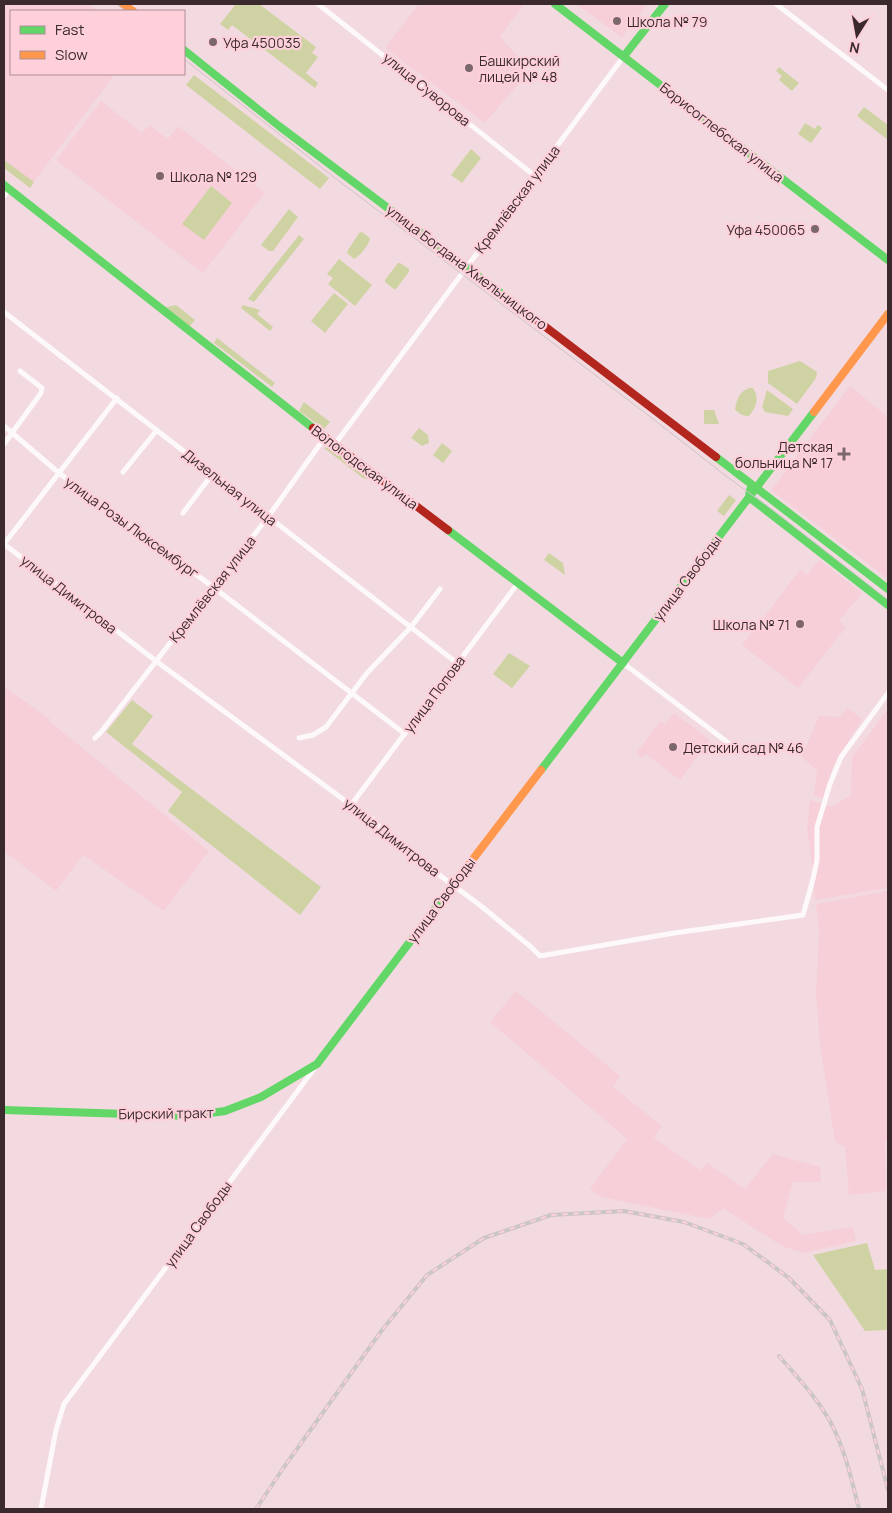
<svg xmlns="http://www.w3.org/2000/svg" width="892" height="1513" font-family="Manrope,sans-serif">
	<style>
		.built { fill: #f6cfd8 }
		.green { fill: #cfd3a3 }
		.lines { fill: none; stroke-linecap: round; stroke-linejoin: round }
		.street { stroke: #fdf9fa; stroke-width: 5 }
		.fast { stroke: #63d668; stroke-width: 8 }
		.slow { stroke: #ff974d; stroke-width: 8 }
		.jam { stroke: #b3261e; stroke-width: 8 }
		.tram { stroke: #ccc5c6; stroke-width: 1 }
		.rail-casing { stroke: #ccc5c6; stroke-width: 4 }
		.rail { stroke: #fdd0da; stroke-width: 2; stroke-dasharray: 5.5; stroke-linecap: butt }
		.poi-dot { fill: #7a686c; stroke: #fdd0da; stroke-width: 2 }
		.labels { text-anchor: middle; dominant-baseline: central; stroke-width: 4.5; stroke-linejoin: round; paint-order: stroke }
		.poi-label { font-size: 14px; fill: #3a2a2e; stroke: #fdd0da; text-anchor: start }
		.street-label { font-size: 14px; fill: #3a2a2e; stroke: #fdd0da }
	</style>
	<rect width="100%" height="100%" fill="#f2dae0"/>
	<!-- built -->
	<path class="built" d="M4 4H88L98 11H11V74H115L32 184 4 163Z
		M419 4H524L500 37 524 63 527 74 485 123 385 48Z
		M576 4H647L622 37Z
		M101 101 142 133 149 125 168 139 178 126 265 193 203 273 56 160Z
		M850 386 888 417V579L771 490Z
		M819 560 862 593 839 621 846 627 798 688 742 645 800 570 807 575Z
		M4 687 50 719 49 721 209 851 164 911 83 855 56 891 4 851Z
		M848 708 862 719 833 766 823 798 814 796 817 771 802 757 819 716 839 717Z
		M888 709V888L815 900 813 869 807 828 810 800 832 807 851 795 852 757Z
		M674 713 710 740 680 780 646 754 642 758 636 753 660 721 665 724Z
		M888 891V1140L885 1141 886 1191 849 1195 845 1147 835 1142 820 1044 816 995 819 931 816 904Z
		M516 991 620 1076 613 1087 662 1126 654 1138 700 1170 707 1163 745 1189 773 1154 820 1167 821 1182H793L783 1218 798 1230 800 1235 853 1227 856 1241 804 1253 782 1246 723 1208 709 1219 601 1197 590 1189 627 1139 490 1022Z"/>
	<!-- green -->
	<path class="green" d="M236 4H246L248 5 249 4H259L316 47 312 53 318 57 306 73 318 83 315 88 232 25 228 30 220 24Z
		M779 67 799 83 792 91 779 80 782 76 776 71Z
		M194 75 329 178 320 189 186 85Z
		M864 107 888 125V140L857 116Z
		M805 123 815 129 818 125 822 128 811 143 798 134Z
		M471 149 481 158 462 183 451 175Z
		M4 160 34 182 30 188 4 168Z
		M211 186 232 203 204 240 182 224Z
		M289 209 298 217 273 251H269L261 245Z
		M362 232 370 238C369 245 360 256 354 259L347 253 348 250 359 233Z
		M299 235 304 239 254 302 248 299Z
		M339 259 372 285 355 306 328 284 333 278 327 274Z
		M398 263H400L409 269V272L396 289H394L385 282V280Z
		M334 293 348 304 325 333 311 321Z
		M176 305 195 320 188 328 163 308Z
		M243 305 260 310 257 314 273 327 270 331 241 308Z
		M217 338 275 383 272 387 214 343Z
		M800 361 817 372 816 378 797 404 768 383V371Z
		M749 388H753C760 398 756 407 749 416 743 416 739 414 735 409 737 399 739 392 749 388Z
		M767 390 793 409 788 416 765 412 762 407Z
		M304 402 330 422 324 429 299 411Z
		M704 410H714L719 424H704Z
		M419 428 428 435 429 443 422 446 411 438Z
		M442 443 452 451 443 463 433 455Z
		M329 446 369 477 367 479 363 478 324 448Z
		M729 495 736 500 724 516 717 511Z
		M549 553 563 563 565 575 544 560Z
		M509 653 530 666 512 688 493 674Z
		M132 700 153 716 132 744 321 887 300 915 168 811 182 792 106 732Z
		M867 1243 875 1270 888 1269V1330L865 1331 813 1255Z"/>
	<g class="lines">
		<!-- street -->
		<path class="street" d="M318 4 535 176
			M776 4 888 90
			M4 196 9 190
			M4 312 457 663
			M4 426 59 473 213 587 405 734
			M4 444 41 393 42 388 20 371
			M335 444 624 56
			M123 472 157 430
			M183 513 213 473
			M4 544 156 661 351 805 373 819 387 836 481 906 531 947 540 956 674 933 803 915 813 879 817 860V827L830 784 841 757 888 693
			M4 544 117 398
			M623 663 731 745
			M95 738 101 732 268 517 325 437
			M299 738 313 735 326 727 367 673 411 627 440 589
			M351 805 518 583
			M41 1509 56 1430 64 1404 314 1069"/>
		<!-- fast -->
		<path class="fast" d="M555 4 888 260
			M184 50 279 126 526 312
			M624 56 665 4
			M4 185 313 428
			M716 457 888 589
			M750 490 749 497 888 605
			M448 530 623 663
			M541 770 814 412
			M4 1110 189 1116 225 1111 261 1097 317 1064 444 897"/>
		<!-- slow -->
		<path class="slow" d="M123 4 133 11
			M814 412 888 314
			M444 897 541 770"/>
		<!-- jam -->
		<path class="jam" d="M526 312 716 457
			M313 428 448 530"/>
		<!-- tram -->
		<path class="tram" d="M116 4 126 11
			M184 59 335 178 648 415 726 476 773 510 888 600"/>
		<defs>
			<path id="rail" d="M779 1356C798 1378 820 1401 833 1427 846 1453 852 1482 859 1509
				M256 1509 284 1467 382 1330 427 1275 484 1238 551 1215 624 1211 684 1222 743 1244 789 1278 830 1320 862 1389 888 1490"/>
		</defs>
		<!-- rail casing -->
		<use href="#rail" class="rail-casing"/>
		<!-- rail -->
		<use href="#rail" class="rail"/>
	</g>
	<!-- markers -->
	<g class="poi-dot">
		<circle cx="617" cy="21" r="5"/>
		<circle cx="213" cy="42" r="5"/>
		<circle cx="469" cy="68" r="5"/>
		<circle cx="160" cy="176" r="5"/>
		<circle cx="815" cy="229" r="5"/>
		<path d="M841.5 446.5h5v5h5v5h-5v5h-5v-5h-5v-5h5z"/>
		<circle cx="800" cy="624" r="5"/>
		<circle cx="673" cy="747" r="5"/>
	</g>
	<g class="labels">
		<!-- poi labels -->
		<g class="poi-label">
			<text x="627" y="21">Школа № 79</text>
			<text x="223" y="42">Уфа 450035</text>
			<text x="479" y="60">Башкирский<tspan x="479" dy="16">лицей № 48</tspan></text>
			<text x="170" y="176">Школа № 129</text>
			<text x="805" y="229" text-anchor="end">Уфа 450065</text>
			<text x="833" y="446" text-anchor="end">Детская<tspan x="833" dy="16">больница № 17</tspan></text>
			<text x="790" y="624" text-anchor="end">Школа № 71</text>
			<text x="683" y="747">Детский сад № 46</text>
		</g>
		<!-- street labels -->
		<g class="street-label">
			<text transform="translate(427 89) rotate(39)">улица Суворова</text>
			<text transform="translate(722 132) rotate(38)">Борисоглебская улица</text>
			<text transform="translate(517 199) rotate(-53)">Кремлёвская улица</text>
			<text transform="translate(467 267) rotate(37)">улица Богдана Хмельницкого</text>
			<text transform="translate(365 467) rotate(37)">Вологодская улица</text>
			<text transform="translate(230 487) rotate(38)">Дизельная улица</text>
			<text transform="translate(132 527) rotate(36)">улица Розы Люксембург</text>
			<text transform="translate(687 578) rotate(-53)">улица Свободы</text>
			<text transform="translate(212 589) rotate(-52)">Кремлёвская улица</text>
			<text transform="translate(69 594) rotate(38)">улица Димитрова</text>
			<text transform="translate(434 694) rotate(-53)">улица Попова</text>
			<text transform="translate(392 837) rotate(38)">улица Димитрова</text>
			<text transform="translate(441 900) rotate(-53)">улица Свободы</text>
			<text transform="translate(166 1113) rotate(-1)">Бирский тракт</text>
			<text transform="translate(198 1224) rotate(-54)">улица Свободы</text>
		</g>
	</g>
	<!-- border -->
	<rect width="892" height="1513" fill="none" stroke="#3a2a2e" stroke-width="10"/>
	<!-- legend -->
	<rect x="10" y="10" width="175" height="65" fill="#fdd0da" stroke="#af8e95"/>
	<rect x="20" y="26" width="25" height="8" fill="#63d668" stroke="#af8e95"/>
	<text x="55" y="35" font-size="15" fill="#3a2a2e">Fast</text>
	<rect x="20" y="51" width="25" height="8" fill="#ff974d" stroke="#af8e95"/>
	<text x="55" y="60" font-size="15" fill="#3a2a2e">Slow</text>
	<!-- north arrow -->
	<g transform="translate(857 35) rotate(191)" stroke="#fdd0da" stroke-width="4" paint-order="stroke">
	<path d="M0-4L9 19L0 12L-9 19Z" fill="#3a2a2e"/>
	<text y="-8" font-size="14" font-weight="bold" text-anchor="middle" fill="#3a2a2e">N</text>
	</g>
</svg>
